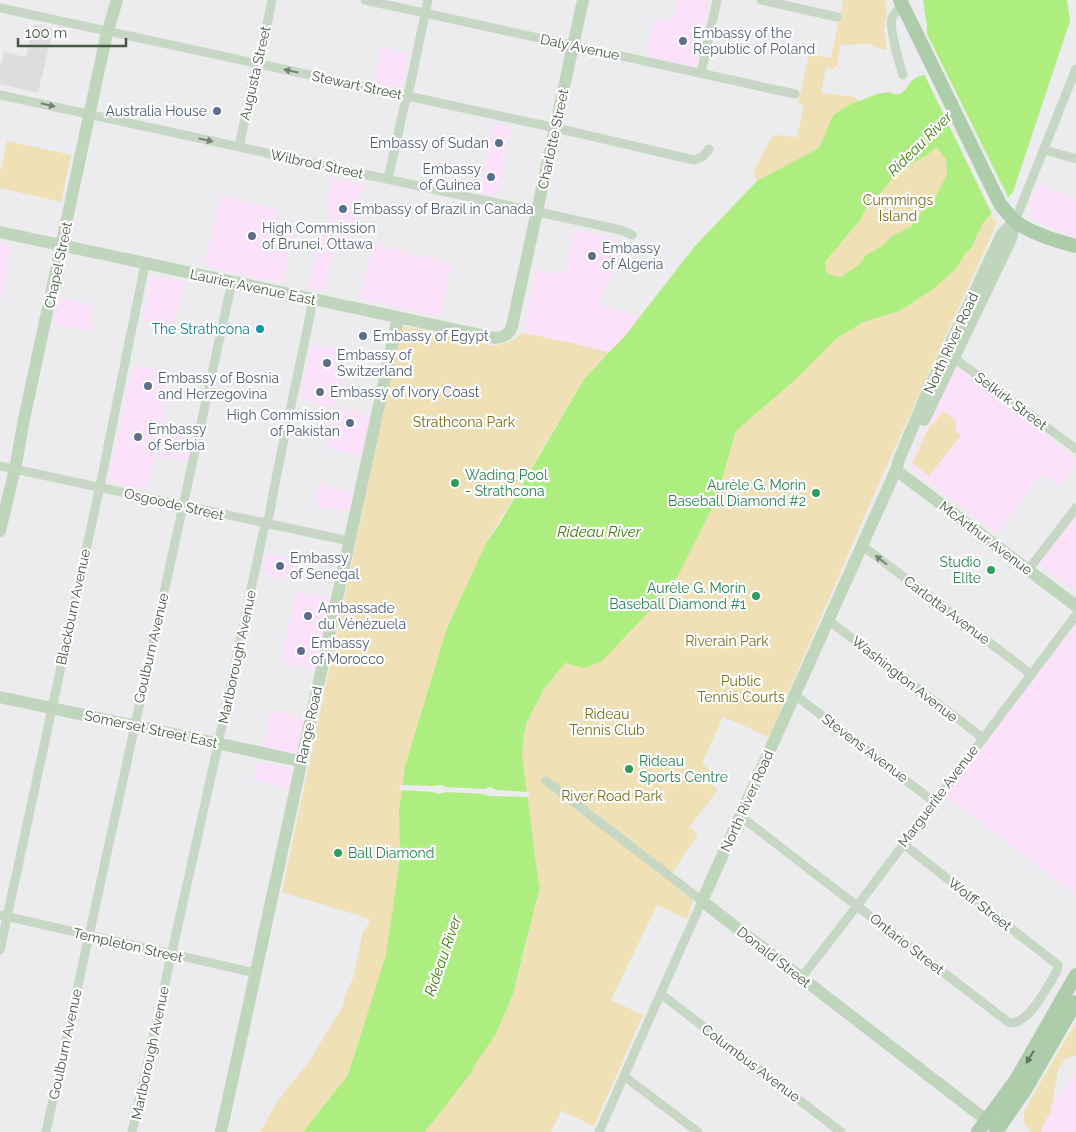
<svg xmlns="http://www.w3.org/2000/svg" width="1076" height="1132" font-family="Raleway,sans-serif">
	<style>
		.commercial { fill: #fce1fa }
		.education { fill: #dcdddf }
		.green { fill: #efe1b5 }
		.water { fill: #aeee80; fill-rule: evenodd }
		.pier { fill: #ecebee }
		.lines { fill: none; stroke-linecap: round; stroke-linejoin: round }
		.street { stroke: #c6d7c3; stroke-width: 9 }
		.secondary { stroke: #bfd6bc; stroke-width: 12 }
		.primary { stroke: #adcca9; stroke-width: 14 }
		.oneway { fill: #738570 }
		.oneway2 { fill: #60765c }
		.service-dot { fill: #5c6f8a; stroke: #fff; stroke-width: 2 }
		.culture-dot { fill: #0f9aa8; stroke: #fff; stroke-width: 2 }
		.leisure-dot { fill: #2e9e5b; stroke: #fff; stroke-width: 2 }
		.labels { text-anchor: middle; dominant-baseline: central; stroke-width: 4.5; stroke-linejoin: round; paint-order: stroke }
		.service-label { font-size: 14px; fill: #4e5e75; stroke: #fff; text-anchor: start }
		.street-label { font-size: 14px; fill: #465943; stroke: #fff }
		.park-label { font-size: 14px; fill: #7b6e13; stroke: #fff }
		.culture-label { font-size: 14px; fill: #0d838f; stroke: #fff; text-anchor: end }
		.leisure-label { font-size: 14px; fill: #27864d; stroke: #fff; text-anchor: start }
		.water-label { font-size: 15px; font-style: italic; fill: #3c820a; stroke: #fff }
	</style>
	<rect width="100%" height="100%" fill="#ecebee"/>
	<!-- commercial -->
	<path class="commercial" d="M677 0H708L695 67 645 56 654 19 668 23 669 18 673 19Z
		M381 47 409 54 402 88 374 82Z
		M494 124 511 127 497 196 479 192Z
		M332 178 363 185 350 241 337 238 324 291 308 288 316 253 319 249 321 234 331 236 334 225 328 224 331 210 326 209Z
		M1039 184 1076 199V237L1064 233 1033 219 1029 205Z
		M220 196 277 210 275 222 295 226 282 283 204 266Z
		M575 230 618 239 612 274 598 305 641 316 624 337 608 352 568 342 523 333 536 270 564 275Z
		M0 243 11 246 0 303Z
		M373 244 451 264 440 317 360 299Z
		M151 276 184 282 173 328 143 320Z
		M60 297 94 306 89 332 53 323Z
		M312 345 332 350 334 345 348 348 341 384 333 406 371 416 362 457 326 448 333 408 300 400Z
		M133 365 170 372 162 420 195 429 188 461 155 455 147 490 108 482Z
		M955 365 1076 459V464L1059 487 1041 473 997 534 912 468 910 463Z
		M319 484 354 493 350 513 314 505Z
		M1072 520 1076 523V587L1074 591 1038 563Z
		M267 553 297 561 292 580 262 572Z
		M296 591 330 598 315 670 281 661Z
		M1076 624V895L946 795Z
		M270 710 304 719 297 754 264 747Z
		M259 762 292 769 289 789 253 780Z
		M1076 1073V1132H1033Z"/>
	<!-- education -->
	<path class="education" d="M34 24 53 29 38 93 0 84V68L4 52 26 57Z"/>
	<!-- green -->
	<path class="green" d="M843 0H885L887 10 884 31 887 49 885 50 869 44 840 45 837 67 834 66V69L826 68 821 93 855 97 858 102 833 115 819 148 757 181 753 172 773 135 797 137 804 105 798 104 809 54 831 58Z
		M7 141 71 155 61 202 0 188V173Z
		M936 146 946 159 947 175 934 199 925 206 912 226 892 236 882 246 866 255 861 264 841 277 827 274 825 262 860 220 866 208 876 199 892 179 905 168 926 156Z
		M991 215 997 223 880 481 769 737 723 717 702 763 716 775 710 783 718 790 689 827 698 834 672 873 696 890C692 901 692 909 687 919L657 905 611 1000 643 1015 594 1126 561 1111 551 1132H425L471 1073 477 1061 495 1036 513 994 528 937 534 906 540 886 538 879 522 754 524 733 527 722 544 689 565 663 583 668 716 500 736 431 796 379 836 339 863 322 901 311 956 269 965 254 971 248 983 223Z
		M402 326 495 346 513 340 523 333 568 342 608 352 583 381 486 543 447 628 405 766 399 811 400 858 390 927 392 936 381 979 369 1009 348 1075 303 1132H260L277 1102 310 1060 343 1006 345 996 353 978 363 932 368 925 370 919 282 892Z
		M943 411 957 421 956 424V432L961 436 929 476 912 463 931 423 933 424Z
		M1076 1022V1056L1066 1058 1058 1069 1051 1111 1042 1127V1132H1031C1023 1125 1023 1120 1025 1109Z"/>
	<!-- water -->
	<path class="water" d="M923 0H1067L1070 21 1013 192 983 223 971 248 965 254 956 269 933 289 900 311 863 322 836 339 796 379 736 431 716 500 672 587 601 662 583 668 565 663 544 689 527 722 524 733 522 754 538 879 540 886 513 994 495 1036 477 1061 471 1073 425 1132H303L348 1075 386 955 400 858 399 811 405 766 447 628 486 543 498 526 583 381 608 353 624 337 695 246 757 181 819 148 833 115 849 105 877 94 889 92C904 100 905 87 913 80 916 77 921 76 925 74L927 26ZM936 147 946 159 947 175 934 199 925 206 912 226 892 236 882 246 866 255 860 264 841 277 827 274 825 262 860 220 866 208 876 199 892 179 905 168 926 156Z"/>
	<!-- pier -->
	<path class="pier" d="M924 28 1009 199 993 216 923 72Z
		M400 785 433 786 441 785 446 787 484 789 490 787 496 790 529 792 530 797 489 796 483 794 446 792 439 794 433 792 399 790Z"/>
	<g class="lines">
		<!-- street -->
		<path class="street" d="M365 0 795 94
			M761 0 837 17
			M902 5C899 9 894 13 892 18 889 31 899 62 903 75
			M0 8 556 128 694 160 702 157 709 149
			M701 73 717 0
			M0 95 621 230 632 235
			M239 147 255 71 261 54 272 0
			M1045 150 1076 159
			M388 179 404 107 410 86 428 0
			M1015 221 1076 69
			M950 355 1076 449
			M0 466 349 541
			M863 546 1031 674
			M1028 570 1076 508
			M828 620 983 738
			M795 695 934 802
			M546 781 702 901 599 1132
			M740 816 1008 1022C1027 1029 1048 985 1057 971L1058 965 903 844
			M0 915 256 973
			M0 950 101 481 145 264
			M801 978 857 906 1076 615
			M661 994 841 1132
			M624 1076 698 1132
			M46 1132 230 291V282
			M132 1132 216 754 265 524 269 516C282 443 299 372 313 300"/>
		<!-- secondary -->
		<path class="secondary" d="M0 232 495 338C504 337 509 335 512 326L583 0
			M924 420 1011 239 1015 223
			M896 470 1076 606
			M0 531 16 464 23 424 106 37 117 0
			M0 697 295 760H301
			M994 1126 702 901 896 470 900 457 928 391 1002 234 1015 221
			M221 1132 398 318"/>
		<!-- primary -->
		<path class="primary" d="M900 0 1000 204C1005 210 1010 217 1016 222 1033 234 1056 241 1076 246
			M978 1132 1016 1080 1076 975
			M996 1132 1025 1090 1076 1002"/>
	</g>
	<!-- one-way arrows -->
	<defs><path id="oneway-solid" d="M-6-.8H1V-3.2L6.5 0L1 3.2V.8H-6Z" transform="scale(1.25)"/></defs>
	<g class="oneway">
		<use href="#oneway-solid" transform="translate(291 71) rotate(-168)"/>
		<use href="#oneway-solid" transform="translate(48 105) rotate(13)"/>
		<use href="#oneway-solid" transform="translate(206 140) rotate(12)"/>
		<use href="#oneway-solid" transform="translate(881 560) rotate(-143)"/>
	</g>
	<use class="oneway2" href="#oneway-solid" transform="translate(1030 1057) rotate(122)"/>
	<!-- markers -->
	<g class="service-dot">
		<circle cx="683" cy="41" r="5"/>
		<circle cx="217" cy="111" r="5"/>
		<circle cx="499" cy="143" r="5"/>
		<circle cx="491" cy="177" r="5"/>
		<circle cx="343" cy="209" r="5"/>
		<circle cx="252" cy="236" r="5"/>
		<circle cx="592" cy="256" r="5"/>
		<circle cx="363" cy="336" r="5"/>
		<circle cx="327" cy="363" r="5"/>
		<circle cx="148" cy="386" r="5"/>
		<circle cx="320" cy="392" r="5"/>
		<circle cx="350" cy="423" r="5"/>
		<circle cx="138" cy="437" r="5"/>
		<circle cx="280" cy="566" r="5"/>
		<circle cx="308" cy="616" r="5"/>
		<circle cx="301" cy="651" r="5"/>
	</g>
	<circle class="culture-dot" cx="260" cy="329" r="5"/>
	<g class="leisure-dot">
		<circle cx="455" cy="483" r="5"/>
		<circle cx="816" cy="493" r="5"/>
		<circle cx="991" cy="570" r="5"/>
		<circle cx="756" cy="596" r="5"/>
		<circle cx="629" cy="769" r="5"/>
		<circle cx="338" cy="853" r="5"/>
	</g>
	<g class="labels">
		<!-- service labels -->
		<g class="service-label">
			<text x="693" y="33">Embassy of the<tspan x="693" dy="16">Republic of Poland</tspan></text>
			<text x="207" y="111" text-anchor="end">Australia House</text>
			<text x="489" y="143" text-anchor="end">Embassy of Sudan</text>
			<text x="481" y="169" text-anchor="end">Embassy<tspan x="481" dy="16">of Guinea</tspan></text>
			<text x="353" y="209">Embassy of Brazil in Canada</text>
			<text x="262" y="228">High Commission<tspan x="262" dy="16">of Brunei, Ottawa</tspan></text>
			<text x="602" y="248">Embassy<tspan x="602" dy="16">of Algeria</tspan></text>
			<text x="373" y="336">Embassy of Egypt</text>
			<text x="337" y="355">Embassy of<tspan x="337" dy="16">Switzerland</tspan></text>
			<text x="158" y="378">Embassy of Bosnia<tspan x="158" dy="16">and Herzegovina</tspan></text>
			<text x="330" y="392">Embassy of Ivory Coast</text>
			<text x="340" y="415" text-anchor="end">High Commission<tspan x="340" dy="16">of Pakistan</tspan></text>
			<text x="148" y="429">Embassy<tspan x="148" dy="16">of Serbia</tspan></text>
			<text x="290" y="558">Embassy<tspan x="290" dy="16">of Senegal</tspan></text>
			<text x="318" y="608">Ambassade<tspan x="318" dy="16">du Vénézuela</tspan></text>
			<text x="311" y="643">Embassy<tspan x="311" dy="16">of Morocco</tspan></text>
		</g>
		<!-- street labels -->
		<g class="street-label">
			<text transform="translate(580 47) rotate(12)">Daly Avenue</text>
			<text transform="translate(255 73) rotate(-77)">Augusta Street</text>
			<text transform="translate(357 85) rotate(12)">Stewart Street</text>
			<text transform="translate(553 139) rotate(-78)">Charlotte Street</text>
			<text transform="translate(317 164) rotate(12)">Wilbrod Street</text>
			<text transform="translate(58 265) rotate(-78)">Chapel Street</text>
			<text transform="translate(253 287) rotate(12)">Laurier Avenue East</text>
			<text transform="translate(951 343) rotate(-65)">North River Road</text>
			<text transform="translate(1011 401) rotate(37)">Selkirk Street</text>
			<text transform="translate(174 504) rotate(13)">Osgoode Street</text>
			<text transform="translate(986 538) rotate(37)">McArthur Avenue</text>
			<text transform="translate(73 607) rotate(-78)">Blackburn Avenue</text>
			<text transform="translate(947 610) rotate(37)">Carlotta Avenue</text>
			<text transform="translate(151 648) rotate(-77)">Goulburn Avenue</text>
			<text transform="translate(237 657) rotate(-78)">Marlborough Avenue</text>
			<text transform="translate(905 679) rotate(38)">Washington Avenue</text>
			<text transform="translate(309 725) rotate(-78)">Range Road</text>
			<text transform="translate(151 729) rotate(12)">Somerset Street East</text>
			<text transform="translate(865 748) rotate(37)">Stevens Avenue</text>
			<text transform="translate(938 796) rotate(-53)">Marguerite Avenue</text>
			<text transform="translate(747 801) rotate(-66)">North River Road</text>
			<text transform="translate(980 904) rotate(38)">Wolff Street</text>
			<text transform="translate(907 944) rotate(38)">Ontario Street</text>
			<text transform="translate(128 945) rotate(13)">Templeton Street</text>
			<text transform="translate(774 957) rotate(38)">Donald Street</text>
			<text transform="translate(65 1044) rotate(-78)">Goulburn Avenue</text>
			<text transform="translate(150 1053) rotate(-78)">Marlborough Avenue</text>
			<text transform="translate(751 1063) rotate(37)">Columbus Avenue</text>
		</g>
		<!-- park labels -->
		<g class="park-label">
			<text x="898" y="200">Cummings<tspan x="898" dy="16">Island</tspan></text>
			<text x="464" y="422">Strathcona Park</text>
			<text x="727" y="641">Riverain Park</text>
			<text x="741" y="681">Public<tspan x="741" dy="16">Tennis Courts</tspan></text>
			<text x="607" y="714">Rideau<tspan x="607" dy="16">Tennis Club</tspan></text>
			<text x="612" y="796">River Road Park</text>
		</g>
		<!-- culture labels -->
		<g class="culture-label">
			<text x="250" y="329">The Strathcona</text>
		</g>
		<!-- leisure labels -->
		<g class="leisure-label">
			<text x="465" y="475">Wading Pool<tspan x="465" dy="16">- Strathcona</tspan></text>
			<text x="806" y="485" text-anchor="end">Aurèle G. Morin<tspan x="806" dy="16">Baseball Diamond #2</tspan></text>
			<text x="981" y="562" text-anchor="end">Studio<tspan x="981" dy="16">Elite</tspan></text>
			<text x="746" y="588" text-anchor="end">Aurèle G. Morin<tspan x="746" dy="16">Baseball Diamond #1</tspan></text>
			<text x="639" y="761">Rideau<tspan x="639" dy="16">Sports Centre</tspan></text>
			<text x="348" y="853">Ball Diamond</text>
		</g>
		<!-- water labels -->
		<g class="water-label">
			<text transform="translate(920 144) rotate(-45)">Rideau River</text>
			<text x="599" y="532">Rideau River</text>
			<text transform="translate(443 956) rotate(-71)">Rideau River</text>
		</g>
	</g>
	<!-- scale -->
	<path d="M18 38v8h108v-8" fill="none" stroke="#465943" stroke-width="2.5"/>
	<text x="25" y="38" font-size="15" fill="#465943" stroke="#ffffff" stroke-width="4" paint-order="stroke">100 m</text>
</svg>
